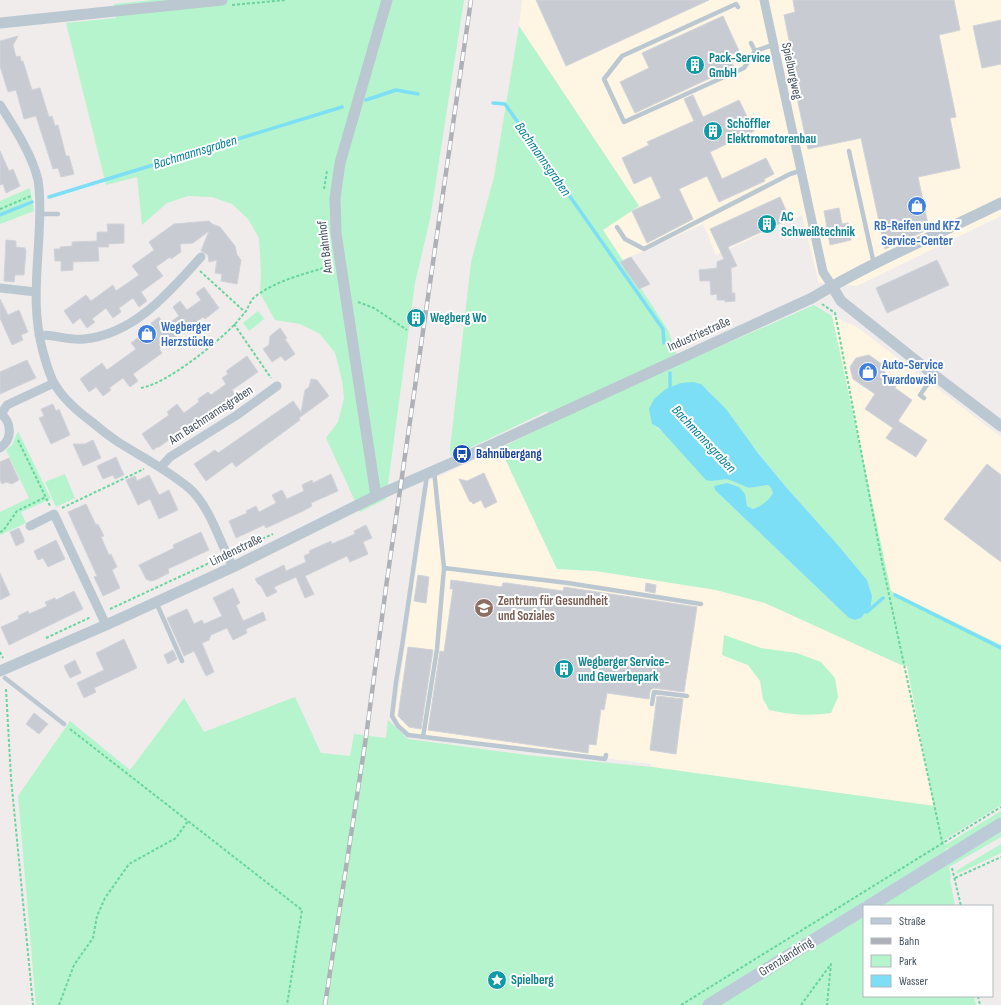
<svg xmlns="http://www.w3.org/2000/svg" width="1001" height="1005" font-family="'Sofia Sans Condensed',sans-serif">
	<style>
		.commercial { fill: #fef5e3 }
		.green { fill: #b5f4cc; fill-rule: evenodd }
		.water { fill: #7ddff6 }
		.lines { fill: none; stroke-linecap: round; stroke-linejoin: round }
		.stream { stroke: #7ddff6; stroke-width: 3.5 }
		.building { fill: #c8ccd2; stroke: #d0d3d9 }
		.path { stroke: #69d59e; stroke-width: 2; stroke-dasharray: 3 2; stroke-linecap: butt }
		.service { stroke: #bbc8d1; stroke-width: 4.5 }
		.minor { stroke: #bbc8d1; stroke-width: 9 }
		.tertiary { stroke: #bbc8d1; stroke-width: 11 }
		.secondary { stroke: #bdcbd9; stroke-width: 13 }
		.rail-casing { stroke: #aeb2b8; stroke-width: 4.5 }
		.rail { stroke: #fff; stroke-width: 3; stroke-dasharray: 9; stroke-linecap: butt }
		.labels { text-anchor: middle; dominant-baseline: central; stroke-width: 4; stroke-linejoin: round; paint-order: stroke }
		.culture-label { font-size: 13px; font-weight: bold; fill: #0d838f; stroke: #fff; text-anchor: start }
		.street-label { font-size: 13px; fill: #43515c; stroke: #fff }
		.shop-label { font-size: 13px; font-weight: bold; fill: #366cbe; stroke: #fff; text-anchor: start }
		.transit-label { font-size: 13px; font-weight: bold; fill: #164399; stroke: #fff; text-anchor: start }
		.education-label { font-size: 13px; font-weight: bold; fill: #785e54; stroke: #fff; text-anchor: start }
		.water-label { font-size: 14px; font-style: italic; fill: #037e9a; stroke: #fff }
	</style>
	<rect width="100%" height="100%" fill="#f0ecec"/>
	<!-- commercial -->
	<path class="commercial" d="M522 0H1001V216L857 286 819 283 802 215 716 255 703 224 623 260 603 230 639 206 519 26Z
		M832 316 857 327 1001 437V645L891 591Z
		M500 448 557 569 596 571 716 590 765 603 899 664 907 666 934 806 652 767 651 764 410 733 400 725 395 715 429 481Z"/>
	<!-- green -->
	<path class="green" d="M153 0H464L430 219 415 283 386 499 360 512 326 438 338 422 344 398 342 380 335 353 320 334 300 324 275 320 260 293 261 273 259 238 248 219 232 204 212 197 188 196 167 203 142 225 137 177 106 185 66 23 116 18 114 4Z
		M519 26 639 206 603 230 668 330 680 364 814 305 832 316 891 591 1001 645V805L944 840 945 845 1001 811V817L950 849 946 848 948 864 1001 832V837L949 867 951 877 950 879 955 906H864V996H974L976 1005H36L18 796 70 721 130 770 184 698 204 732 295 697 321 753 350 756 354 734 386 738 388 720 408 739 526 755 652 767 934 806 907 666 899 664 765 603 716 590 596 571 557 569 500 448 552 423 547 411 451 457 450 449 471 262 494 177ZM708 390 786 487 837 544 867 580 872 596 871 606 861 618 855 620 849 618 715 490 714 486 746 500 747 506 753 509C762 506 768 501 773 493L771 488 768 485 749 488 727 479 652 424Z
		M30 188 34 211 0 224V201Z
		M258 311 264 319 249 331 243 323Z
		M18 431 51 499 21 512 26 523 0 535V512L29 498 6 450 12 445Z
		M65 474 75 498 56 507 45 482Z
		M724 635 761 648 797 653 821 662 835 678 838 697 831 713C808 716 791 715 769 710L763 699 760 681 748 665 722 655Z
		M1001 844V853L957 874 956 871Z"/>
	<!-- water -->
	<path class="water" d="M693 382 701 384 726 409 758 453 786 487 837 544 867 580 872 596 871 606 861 618 855 620 849 618 715 490 714 486 727 483 739 487 745 494 747 506 753 509C762 506 768 501 773 493L771 488 768 485 749 488 727 479 711 481 706 480 659 428 652 424 649 409 654 399 666 389 681 383Z"/>
	<g class="lines">
		<!-- stream -->
		<path class="stream" d="M366 100 396 90 418 94
			M493 103 505 104 663 329 664 343
			M49 197 342 107
			M0 215 32 202
			M670 392V373
			M895 595 1001 648
			M864 610 867 612 883 598"/>
	</g>
	<!-- building -->
	<path class="building" d="M536 0H709L566 66Z
		M793 0H954L960 30 939 35 956 117 950 118 960 168 918 177 929 229 885 249 861 138 808 149 790 65H794L784 15 795 12Z
		M723 16 739 51 729 56 734 67 635 113 620 82 649 68 642 53Z
		M1001 20V64L982 68 973 26Z
		M18 36 13 45 16 57 20 56 21 61H23L32 90 40 88 49 117 52 116 55 126 58 125 66 156H69L74 174 61 177 58 168 53 169 36 116 24 119 16 90 8 92 0 66V41Z
		M693 95 703 117 739 100 754 131 710 152 722 179 766 158 774 174 764 179 765 181 719 202 707 176 679 189 693 219 647 243 632 211 661 198 651 176 634 184 622 158 649 145 647 142 694 121 684 99Z
		M0 151 9 171 13 169 20 186 6 193 3 184 0 185Z
		M780 197 790 219 728 247 737 266 731 268 732 293H735V301L725 302V300H717V294L711 295 710 281H700L699 270 717 268V262L724 259 710 229Z
		M839 208 842 224 848 223 851 240 830 245 824 211Z
		M209 221 212 224 220 227 235 246 237 255 241 260 237 284 221 281 222 274 215 273 217 260 209 262 208 255 201 251 209 231 193 243 180 244 181 252 171 259 170 257 156 267 163 276 141 292 147 301 139 307 133 298 119 308 121 312 113 318 106 308 92 319 95 322 87 328 80 318 73 324 64 311 86 295 91 301 113 285 116 291 139 275 132 266 154 250 149 242 174 224Z
		M107 224H124V243L108 244 109 247H98L99 261 73 262V270L61 271V261H55L54 249H60V247L72 246V242L97 241V232H108Z
		M6 240 16 241V247L25 248 26 251 24 275H15L14 282 4 281Z
		M631 257 650 284 639 289 620 262Z
		M937 260 949 285 887 313 876 288Z
		M204 287 219 308 205 319 203 317 159 349 162 353 133 374 138 381 130 387 123 378 109 388 111 390 103 396 96 387 89 392 80 379 102 363 107 370 136 349 131 343 139 337 143 342 157 332 151 323 159 317 165 326 179 316 173 307 180 301 187 310 201 300 196 293Z
		M0 299 8 315 19 310 28 332 21 335 23 340 12 345 0 318Z
		M413 308 420 309 423 312 420 323 417 325 410 324Z
		M280 328 287 338 285 339 295 354 285 361 281 356 272 362 263 349 269 345 270 336Z
		M869 355 883 365 886 376 897 384 895 388 912 400 898 421 927 440 916 457 886 438 893 428 865 409 875 394 853 379 850 367 856 358Z
		M247 356 258 372 232 390 238 399 194 429 190 423 177 433 176 435 159 447H157L153 450 142 434 169 415 167 412 177 404 184 413 199 402 198 399 208 392 211 395 226 384 222 378 228 374 226 371Z
		M27 360 36 378 0 394V372Z
		M311 379 317 380 329 396 299 418 300 420 236 467 232 462 206 481 194 464 215 450 218 453 293 401 301 412 305 390 309 387Z
		M53 404 56 411 59 409 70 435 51 444 39 418 44 416 41 409Z
		M93 440 101 458 83 466 73 444H85Z
		M116 457 124 475 115 479 113 475 103 479 97 466Z
		M9 458 19 480 12 484 6 482 2 484 0 480V462Z
		M987 464 1001 475V562L944 519Z
		M484 473 497 502 485 508 481 500 473 504 471 501 470 502 459 479 467 481Z
		M331 474 338 491 311 503 312 506 303 511 266 528 264 525 236 538 229 521 247 513 246 511 256 506 259 512 276 503 272 495 282 490 287 499 304 491 302 485 312 480 313 483Z
		M149 475 159 495 169 490 178 510 159 519 150 499 138 505 126 480 135 476 137 481Z
		M86 504 96 525 98 524 104 536 101 537 109 555 111 554 117 567 112 570 120 588 103 596 94 577 97 576 68 512Z
		M366 525 372 538 363 542 368 554 350 562 347 556 305 576 314 594 305 598 296 577 274 587 277 592 267 597 261 586 258 584 255 579 284 565 286 571 306 562 304 556 310 553 309 551 331 541 332 544 355 534 354 531Z
		M19 528 24 539V542L16 546 10 532Z
		M201 532 209 550 168 569 169 573 155 580 151 581 146 579 139 565 174 548 173 545Z
		M56 540 65 559 48 567 43 558 38 560 34 551Z
		M0 573 10 595 0 600Z
		M418 575 429 577 426 603 414 601Z
		M451 580 502 587 503 583H507L563 591 564 587 697 607 684 692 653 688 650 691 649 699 607 693 604 710 601 709 596 745 589 744 588 753 428 730 440 651 444 652 453 589H450Z
		M646 583 656 585 655 593 645 591Z
		M233 588 240 603 236 605 243 621 263 612 266 620 246 629 247 633 233 640 227 628 211 635 209 640 202 643 214 672 206 676 194 651 184 656 167 618 187 609 194 624 202 620 204 624 222 616 213 598Z
		M74 591 83 609 9 645 1 627 19 619 18 616 28 611 29 614 47 606 45 602 55 598 56 600Z
		M124 639 137 668 94 688 96 692 84 698 77 683 104 670 96 653Z
		M408 647 433 650 421 729 409 727 398 716Z
		M173 650 177 659 168 664 164 655Z
		M75 660 81 673 70 678 64 666Z
		M657 696 683 699 676 754 650 750Z
		M34 713 48 724 39 734 26 724Z"/>
	<g class="lines">
		<!-- path -->
		<path class="path" d="M232 5 286 0
			M324 189 327 171
			M0 209 31 196
			M200 271 245 312
			M358 302 374 308 407 330
			M822 304 835 313 882 562 943 846
			M234 324 271 378
			M141 388C168 383 217 343 236 323 239 319 243 315 246 311 249 306 251 299 256 296 277 280 305 274 330 266
			M18 440 50 506
			M62 508 144 469
			M0 532 3 531 17 511 46 497
			M235 551 273 534
			M110 609 218 559
			M46 638 91 617
			M0 652 3 658
			M6 689 11 778 33 1005
			M70 729 302 910 287 1005
			M952 868 961 906
			M955 878 1001 857
			M978 996 980 1005
			M59 1005 74 965 93 938 97 916 105 898 129 864 176 838 188 821
			M681 1005 1001 807
			M801 1005 831 964 827 1005"/>
		<!-- service -->
		<path class="service" d="M738 7 736 4 622 56 604 79 624 122 744 68 755 51
			M751 43 755 51 773 45
			M849 151 874 264
			M40 214H58
			M617 227 625 239 644 249 790 174 800 171
			M924 398 920 395 934 375
			M427 475 402 646 396 682 392 716 398 726 408 735 605 759 606 755
			M444 568 568 583 701 604
			M156 602 182 661
			M5 678 64 724
			M652 704 654 692 687 696
			M423 737 437 649 444 568 434 470"/>
		<!-- minor -->
		<path class="minor" d="M764 0 823 272 832 286
			M0 105C14 127 32 154 38 180 41 198 40 217 39 235 37 276 32 311 43 352 46 362 49 374 54 383 63 399 77 411 92 422 100 429 109 436 118 442 142 457 168 470 189 488 210 506 220 543 233 567
			M0 288 36 292
			M39 335C54 334 69 341 84 339 135 334 169 292 201 257
			M0 413C12 422 13 439 0 448
			M1 414 7 405 54 383
			M161 467 170 457 237 415 277 386
			M30 526 54 514 106 625"/>
		<!-- tertiary -->
		<path class="tertiary" d="M0 23 222 0
			M832 286 841 301 934 375 1001 426
			M376 496 336 233 335 198 340 163 387 0
			M0 671 106 625 233 567 376 496 463 458 812 298C872 262 938 234 1001 203"/>
		<!-- secondary -->
		<path class="secondary" d="M869 906 1001 824
			M709 1005 864 909"/>
		<defs>
			<path id="rail" d="M325 1005 366 737 387 580 471 0"/>
		</defs>
		<!-- rail casing -->
		<use href="#rail" class="rail-casing"/>
		<!-- rail -->
		<use href="#rail" class="rail"/>
	</g>
	<!-- icons -->
	<defs>
		<symbol id="building-disc" viewBox="-11 -11 22 22"><circle r="9.5" fill="#0f9aa8" stroke="#fff"/><path d="M-4-6H4V6H1V3H-1V6H-4ZM-2.5-4.3h1.7v1.8h-1.7ZM.8-4.3h1.7v1.8H.8ZM-2.5-1h1.7V.8h-1.7ZM.8-1h1.7V.8H.8Z" fill="#fff"/></symbol>
		<symbol id="shop-disc" viewBox="-11 -11 22 22"><circle r="9.5" fill="#3f7fe0" stroke="#fff"/><path d="M-5-2.5h2.3a2.7 3.5 0 0 1 5.4 0H5L5.5 6h-11ZM-1.5-2.5h3a1.5 2.3 0 0 0-3 0Z" fill="#fff"/></symbol>
		<symbol id="bus-disc" viewBox="-11 -11 22 22"><circle r="9.5" fill="#1a4fb4" stroke="#fff"/><path d="M-5-6H5V4H4V6H2V4H-2V6H-4V4H-5ZM-3.5-4V0h7V-4ZM-3.5 1.2v1.5H-2V1.2ZM2 1.2v1.5H3.5V1.2Z" fill="#fff"/></symbol>
		<symbol id="school-disc" viewBox="-11 -11 22 22"><circle r="9.5" fill="#8d6e63" stroke="#fff"/><path d="M0-5L7-2L0 1L-7-2ZM-4 1L0 2.5L4 1V4Q0 6-4 4Z" fill="#fff"/></symbol>
		<symbol id="sight-disc" viewBox="-11 -11 22 22"><circle r="9.5" fill="#0f9aa8" stroke="#fff"/><path d="M0-6L1.8-2.2L6-1.7L2.9 1.2L3.7 5.4L0 3.3L-3.7 5.4L-2.9 1.2L-6-1.7L-1.8-2.2Z" fill="#fff"/></symbol>
	</defs>
	<g fill-rule="evenodd">
		<use href="#building-disc" x="684" y="54" width="22" height="22"/>
		<use href="#building-disc" x="702" y="120" width="22" height="22"/>
		<use href="#shop-disc" x="906" y="195" width="22" height="22"/>
		<use href="#building-disc" x="756" y="213" width="22" height="22"/>
		<use href="#building-disc" x="405" y="307" width="22" height="22"/>
		<use href="#shop-disc" x="136" y="323" width="22" height="22"/>
		<use href="#shop-disc" x="857" y="361" width="22" height="22"/>
		<use href="#bus-disc" x="451" y="443" width="22" height="22"/>
		<use href="#school-disc" x="473" y="597" width="22" height="22"/>
		<use href="#building-disc" x="553" y="658" width="22" height="22"/>
		<use href="#sight-disc" x="486" y="969" width="22" height="22"/>
	</g>
	<g class="labels">
		<!-- culture labels -->
		<g class="culture-label">
			<text x="709" y="58">Pack-Service<tspan x="709" dy="15">GmbH</tspan></text>
			<text x="727" y="124">Schöffler<tspan x="727" dy="15">Elektromotorenbau</tspan></text>
			<text x="781" y="217">AC<tspan x="781" dy="15">Schweißtechnik</tspan></text>
			<text x="430" y="318">Wegberg Wo</text>
			<text x="578" y="662">Wegberger Service-<tspan x="578" dy="15">und Gewerbepark</tspan></text>
			<text x="511" y="980">Spielberg</text>
		</g>
		<!-- street labels -->
		<g class="street-label">
			<text transform="translate(792 71) rotate(78)">Spielburgweg</text>
			<text transform="translate(325 247) rotate(-97)">Am Bahnhof</text>
			<text transform="translate(699 334) rotate(-24)">Industriestraße</text>
			<text transform="translate(211 415) rotate(-33)">Am Bachmannsgraben</text>
			<text transform="translate(236 550) rotate(-26)">Lindenstraße</text>
			<text transform="translate(786 957) rotate(-32)">Grenzlandring</text>
		</g>
		<!-- shop labels -->
		<g class="shop-label">
			<text x="917" y="226" text-anchor="middle">RB-Reifen und KFZ<tspan x="917" dy="15">Service-Center</tspan></text>
			<text x="161" y="327">Wegberger<tspan x="161" dy="15">Herzstücke</tspan></text>
			<text x="882" y="365">Auto-Service<tspan x="882" dy="15">Twardowski</tspan></text>
		</g>
		<!-- transit labels -->
		<g class="transit-label">
			<text x="476" y="454">Bahnübergang</text>
		</g>
		<!-- education labels -->
		<g class="education-label">
			<text x="498" y="601">Zentrum für Gesundheit<tspan x="498" dy="15">und Soziales</tspan></text>
		</g>
		<!-- water labels -->
		<g class="water-label">
			<text transform="translate(195 152) rotate(-17)">Bachmannsgraben</text>
			<text transform="translate(543 159) rotate(55)">Bachmannsgraben</text>
			<text transform="translate(704 439) rotate(47)">Bachmannsgraben</text>
		</g>
	</g>
	<!-- legend -->
	<rect x="863" y="905" width="130" height="92" fill="#ffffff" stroke="#b4b9be"/>
	<rect x="871" y="918" width="20" height="6" fill="#bdcbd9" stroke="#b4b9be"/>
	<text x="899" y="925" font-size="12" fill="#43515c">Straße</text>
	<rect x="871" y="938" width="20" height="6" fill="#aeb2b8" stroke="#b4b9be"/>
	<text x="899" y="945" font-size="12" fill="#43515c">Bahn</text>
	<rect x="871" y="955" width="20" height="12" fill="#b5f4cc" stroke="#b4b9be"/>
	<text x="899" y="965" font-size="12" fill="#43515c">Park</text>
	<rect x="871" y="975" width="20" height="12" fill="#7ddff6" stroke="#b4b9be"/>
	<text x="899" y="985" font-size="12" fill="#43515c">Wasser</text>
</svg>
